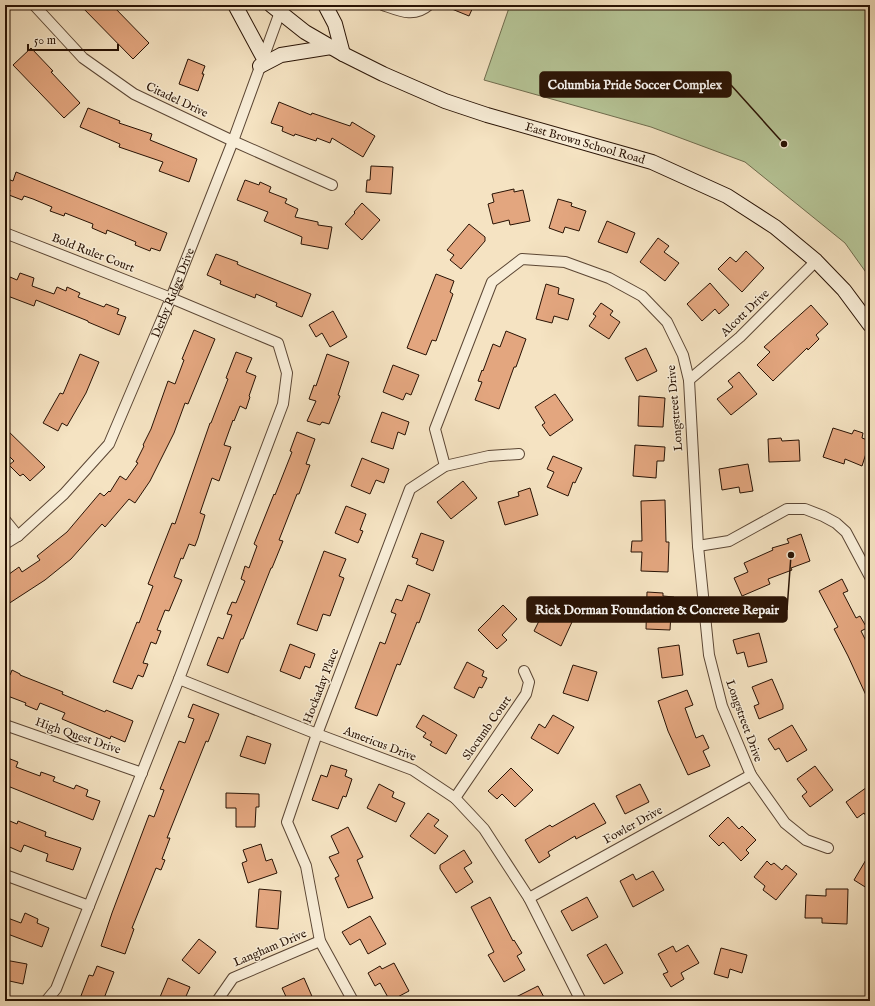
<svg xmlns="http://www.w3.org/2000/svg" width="875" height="1006" font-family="'IM FELL English',serif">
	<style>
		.green { fill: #b6c597; stroke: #6f6c4e }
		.building { fill: #e3a67f; stroke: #281204 }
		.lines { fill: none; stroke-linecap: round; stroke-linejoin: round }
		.street-casing { stroke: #5b4634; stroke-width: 12 }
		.secondary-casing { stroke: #281204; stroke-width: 16 }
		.street { stroke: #f8edd7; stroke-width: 10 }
		.secondary { stroke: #f8edd7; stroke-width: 14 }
		.labels { text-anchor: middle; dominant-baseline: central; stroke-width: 3; stroke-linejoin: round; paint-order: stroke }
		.street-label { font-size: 12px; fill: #281204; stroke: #f8edd7 }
		.leader { fill: none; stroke: #281204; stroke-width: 1.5 }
		.callout-dot { fill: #281204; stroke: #f8edd7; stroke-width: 1.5 }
		.callout { fill: #281204; stroke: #281204; stroke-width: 1.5 }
		.callout-label { font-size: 13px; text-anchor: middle; font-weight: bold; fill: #fff }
	</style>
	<rect width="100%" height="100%" fill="#f5e3c2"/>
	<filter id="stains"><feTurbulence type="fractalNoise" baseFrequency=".005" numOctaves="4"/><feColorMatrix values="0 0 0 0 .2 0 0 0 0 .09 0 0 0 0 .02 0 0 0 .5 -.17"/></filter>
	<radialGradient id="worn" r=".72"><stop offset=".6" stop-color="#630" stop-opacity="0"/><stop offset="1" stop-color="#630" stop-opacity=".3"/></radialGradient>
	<!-- green -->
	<path class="green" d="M510 5H870V278L845 243 745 162 651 127 484 80Z"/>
	<!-- building -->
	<path class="building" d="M80 5H112L149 43 133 59Z
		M442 5H474L469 16Z
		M31 48 53 71 51 72 80 103 64 118 13 65Z
		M188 59 205 66 202 74H204L198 91 179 84Z
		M279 102 311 115 312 113 350 126 352 122 375 136 363 157 332 138 330 143 317 138 316 141 295 134 294 136 282 131 283 127 271 123Z
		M88 108 120 121 119 123 152 134 150 140 197 159 189 182 159 171 163 162 119 147 120 144 80 127Z
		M371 166 393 167 391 194 366 192 367 180H370Z
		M16 172 167 233 160 251 151 248 150 251 135 245 136 242 107 230 106 234 92 228 93 224 65 213 64 216 50 211 52 207 33 199 24 196 22 200 9 195 10 190 5 188V178L13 181Z
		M245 180 259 185 260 182 271 187 269 192 287 199 285 203 298 209 295 217 318 222V225L332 227 328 249 301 244 302 237 264 221 268 212 237 200Z
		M514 189V192L523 190 530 221 510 225 509 220 493 224 488 204 494 202 492 194Z
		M558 199 572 203 571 206 586 211 579 231 565 227 563 233 549 228Z
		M362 203 380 220 362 240 345 224 355 213 354 212Z
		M607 221 635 233 627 253 598 242Z
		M469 224 485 237V241L461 269 450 260 454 255 447 250Z
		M658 238 669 246 664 252 679 263 665 281 640 262Z
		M746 251 764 268 742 292 718 269 730 257 736 262Z
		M216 254 238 262 237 264 241 266 311 294 302 317 276 306 277 303 256 294 255 298 220 284 221 281 207 275Z
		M20 273 34 278 32 286 54 294 57 287 66 291 67 287 80 293 78 297 104 307 106 304 119 309 117 314 126 317 119 335 88 322V321L36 300 34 306 5 295V291L10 277 17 280Z
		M436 274 454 281 450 292 453 294 436 341 432 340 426 355 407 348Z
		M710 283 729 305 719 314 715 309 702 321 687 304Z
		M546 284 559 288 558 294 574 299 568 320 554 316 552 323 536 319Z
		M601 303 613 311 610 315 620 322 609 339 589 326 596 316 593 314Z
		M811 305 828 324 816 335 819 339 808 350 807 348 773 381 757 365 770 352 764 347Z
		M333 311 347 337 330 347 322 333 316 337 309 325Z
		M194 330 215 339 188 404 185 403 174 433 150 481 135 503 129 499 105 527 102 524 71 559 45 580 5 606V577L19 567 22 572 40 560 37 556 67 532 100 493 104 496 109 491 110 492 120 476 126 480 138 463 136 462 144 446 143 445 151 429 168 381 175 384 184 360 182 359Z
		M506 331 526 339 516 367H514L499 409 475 400 482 382 478 381 482 370 483 371 493 344 500 347Z
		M646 348 657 371 637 381 625 358Z
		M236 352 252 358 246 372 256 376 249 396 250 397 246 409 240 406 234 421 233 420 224 445 231 447 219 481 212 478 200 513 205 515 198 538 195 546 189 544 183 559 181 558 174 577 182 580 169 611 165 610 157 630 161 631 156 644 151 642 143 663 148 664 143 677 138 675 132 689 113 682 137 622 139 623 153 586 148 584 172 523 175 524 210 423H211L228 379 226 378Z
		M80 354 99 362 86 393 67 426 62 423 58 431 43 423 60 393 63 394Z
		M327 354 349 362 338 395 340 396 329 424 322 422 320 425 307 421 316 401 309 399 314 385 316 386Z
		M393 365 419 375 411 395 406 393 403 400 383 392Z
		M739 372 757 394 731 415 717 399 733 387 728 381Z
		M555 394 573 420 550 436 542 425 545 423 535 407Z
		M639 396 665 398 663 427 638 426Z
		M382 412 409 422 405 435 398 432 393 449 371 442Z
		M5 428 45 467 30 481 23 474 20 476 9 465 14 461 5 452Z
		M833 428 852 434 854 430 863 433 862 438 870 441 862 466 845 459 844 464 823 457Z
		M297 432 315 439 306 464 310 465 299 494H297L279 540 283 541 272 568H271L243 639H241L228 673 207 665 218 637 223 639 232 615 227 614 232 602 236 603 245 581 241 579 245 566 249 568 257 546 254 544 274 494 275 495 292 452 290 451Z
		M781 438 782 441 799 440 800 461 769 462 768 439Z
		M635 445 665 447 664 461H657L656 478 633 476Z
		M553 456 582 468 575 483 573 482 568 496 547 487 554 472 547 469Z
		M362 458 389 469 384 483 376 480 370 494 351 486Z
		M748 464 753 491 740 493 739 487 722 490 719 469Z
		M463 481 477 498 451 519 437 502Z
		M530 488 538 515 505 525 498 502 519 496 518 492Z
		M665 500 666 542H669L668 572 641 571 642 552H631L632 541H642L641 501Z
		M346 506 366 514 360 530 363 531 358 543 335 533Z
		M421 533 444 541 433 571 416 564 418 559 412 557Z
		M801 534 810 561 791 568 792 570 768 579 770 584 742 596 734 578 748 572 744 563 773 550 772 548 789 543 787 539Z
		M324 551 346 559 339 576 344 578 330 616 323 614 317 631 297 624Z
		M842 579 848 591 843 593 856 618 860 616 867 628 861 631 870 649V704L848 656 834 629 838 627 819 591Z
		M408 585 430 594 419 623 417 622 400 665 397 664 377 716 355 708 380 642 385 644 396 614 391 612 396 599 402 601Z
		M647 592 663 593V596L674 597V613H671L670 630 646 629Z
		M503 605 517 619 502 635 507 640 497 649 478 630Z
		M545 609 572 622 561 646 534 631Z
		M759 633 767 662 748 667 744 652 737 654 733 640Z
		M290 644 315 654 310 668 305 666 300 679 280 671Z
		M679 645 683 675 662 678 658 648Z
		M467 662 484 671 482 676 487 678 482 688 479 687 474 698 454 688Z
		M573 665 597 672 588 701 563 693Z
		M12 670 20 674V675L63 692 62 694 105 712 106 710 133 721 125 742 111 736 110 739 62 719 65 713 40 703 37 710 25 705 26 703 5 695V673L10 675Z
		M772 679 783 705V709L759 719 754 706 759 704 752 687Z
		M687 690 693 705 685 708 696 738 703 735 709 748 703 751 710 766 688 775 668 731 658 701Z
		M193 704 219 714 208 742 206 741 177 813 167 838H170L162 859 165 860 161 870 156 868 132 928 134 929 125 954 101 946 112 913 149 815 154 817 164 790 160 789 179 741 185 743 194 719 188 717Z
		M423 715 457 735 446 754 430 745 432 742 423 737 426 733 416 727Z
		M553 715 574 727 558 754 531 738 539 724 545 728Z
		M792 725 807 750 787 762 779 748 775 750 768 739Z
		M247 736 271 744 265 764 240 756Z
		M5 757 18 762 16 767 40 776 41 772 55 777 53 781 74 789 76 785 88 790 86 796 100 801 93 820 5 785Z
		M331 765 347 770 345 776 352 779 346 797 343 796 338 809 312 800 321 775 327 777Z
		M815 766 833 790 810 807 802 796 807 792 797 779Z
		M511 768 533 790 515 807 502 794 497 799 488 791Z
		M379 784 394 792 392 797 405 803 396 822 367 808Z
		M640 784 649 802 625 814 616 796Z
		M870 785V822L864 813 857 818 846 802Z
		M226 793 259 794V807H256L255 827H236V808H226Z
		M594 803 606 823 576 839 575 836 548 852 550 856 539 863 525 840 550 825 552 827Z
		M428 813 439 820 434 826 448 836 435 854 410 836Z
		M728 817 739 829 742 826 756 840 746 850 749 853 741 861 723 842 719 846 709 836Z
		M5 819 17 824 18 821 46 832 45 836 81 848 73 870 46 861 48 854 24 845 21 852 5 845Z
		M348 827 363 857 357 860 373 898 348 908 335 878 339 876 329 857 339 853 331 836Z
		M261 844 266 861 272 859 277 873 248 883 242 863 247 861 243 850Z
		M464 850 472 863 464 868 473 882 456 893 440 869V865Z
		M870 853V890L854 880Z
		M767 861 771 865 774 863 782 870 786 865 797 874 776 900 763 890 765 886 754 877Z
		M653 871 664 890 633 907 620 881 633 874 636 880Z
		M259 889 281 891 278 929 256 927Z
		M826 889H848L847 924 822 923V918H805L806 895 826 896Z
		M490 897 513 941 514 940 522 953 517 956 525 970 504 982 488 955 494 952 471 907Z
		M587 897 598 917 572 931 561 911Z
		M25 913 38 919 37 923 49 928 42 947 5 933V917L21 923Z
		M370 916 386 944 368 954 360 939 350 945 342 932Z
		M199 939 216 952 199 974 182 960Z
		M606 944 623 973 604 984 587 955Z
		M688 945 699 963 681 973 684 979 671 987 663 974 668 972 658 954 673 946 676 952Z
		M721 948 747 955 742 973 730 969 728 978 714 974Z
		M5 960 27 964 23 984 5 980Z
		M394 963 409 991 390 1001 380 983 375 986 368 973 380 966 382 969Z
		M97 966 114 972 103 1001H79L89 975 93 976Z
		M168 978 190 987 184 1001H162L163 998 160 997Z
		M304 978 314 1001H288L282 988Z
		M538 986 546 1001H508Z"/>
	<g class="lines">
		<defs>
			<g id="street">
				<path d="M34 5 83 58 134 94 233 141 332 185"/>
				<path d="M383 5C400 11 414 18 429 5"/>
				<path d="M5 233 171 298 278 343 287 373 283 404 179 679 56 989 46 1001"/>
				<path d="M689 380 740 337 816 261"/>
				<path d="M445 466 435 429 492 282 522 259 565 262 609 278 642 296 667 322 683 355 689 380 698 546 709 655 722 706 751 775 785 823 806 840 828 848"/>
				<path d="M5 520 18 536"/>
				<path id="s1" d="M5 544 18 536 64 494 109 444 171 298 233 141 280 12"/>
				<path d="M698 546 729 541 787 509H805L823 516 836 523 846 532 870 577"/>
				<path d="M179 679 317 734 413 770 455 798 484 829 529 898 581 1001"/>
				<path d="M5 725 142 773"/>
				<path d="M455 798 526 694 529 682 524 671"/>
				<path d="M5 875 89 906"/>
				<path d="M529 898 751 775"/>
				<path d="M217 1001 233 978 320 941"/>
				<path d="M353 1001 320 941 306 866 287 822 317 734 410 489 445 466 489 456 519 454"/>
			</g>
			<g id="secondary">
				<path d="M235 5 263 57"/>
				<path id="s2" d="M271 5 305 32 343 54 383 74 445 101 487 115 652 162 727 196 775 227 816 261 844 290 870 325"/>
				<path d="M325 5 335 24 343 54"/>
				<path d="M260 66 281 55 331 47"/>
			</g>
		</defs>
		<!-- street casing -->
		<use href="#street" class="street-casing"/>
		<!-- secondary casing -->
		<use href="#secondary" class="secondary-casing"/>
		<!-- street -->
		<use href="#street" class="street"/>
		<!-- secondary -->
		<use href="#secondary" class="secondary"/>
	</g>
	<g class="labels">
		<!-- street labels -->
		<g class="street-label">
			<text transform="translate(177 100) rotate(25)">Citadel Drive</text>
			<text stroke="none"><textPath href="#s2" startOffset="346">East Brown School Road</textPath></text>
			<text transform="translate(93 253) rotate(21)">Bold Ruler Court</text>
			<text stroke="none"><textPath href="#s1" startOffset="309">Derby Ridge Drive</textPath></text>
			<text transform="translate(745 313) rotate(-44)">Alcott Drive</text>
			<text transform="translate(675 408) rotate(-95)">Longstreet Drive</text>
			<text transform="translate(321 686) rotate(-69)">Hockaday Place</text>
			<text transform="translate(744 721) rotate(70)">Longstreet Drive</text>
			<text transform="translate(487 728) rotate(-55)">Slocumb Court</text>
			<text transform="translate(78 736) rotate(19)">High Quest Drive</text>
			<text transform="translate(380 744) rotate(21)">Americus Drive</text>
			<text transform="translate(633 825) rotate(-29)">Fowler Drive</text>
			<text transform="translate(270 948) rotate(-23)">Langham Drive</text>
		</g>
	</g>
	<!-- callouts -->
	<path class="leader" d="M784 144L731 85M791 555L787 610"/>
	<g class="callout-dot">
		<circle cx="784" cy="144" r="4"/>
		<circle cx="791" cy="555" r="4"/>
	</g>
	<g class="callout">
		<rect x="540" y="72" width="191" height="25" rx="4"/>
		<rect x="527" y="597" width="260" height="25" rx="4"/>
	</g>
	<g class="callout-label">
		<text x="635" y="89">Columbia Pride Soccer Complex</text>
		<text x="657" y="614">Rick Dorman Foundation &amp; Concrete Repair</text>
	</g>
	<!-- margin -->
	<rect width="875" height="1006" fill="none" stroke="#f5e3c2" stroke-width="20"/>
	<rect x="6" y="6" width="863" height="994" fill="none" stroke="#281204" stroke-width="2"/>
	<rect x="10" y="10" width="855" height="986" fill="none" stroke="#281204"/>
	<!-- scale -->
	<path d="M28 44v6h90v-6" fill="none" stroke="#281204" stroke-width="2"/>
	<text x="34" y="44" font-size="12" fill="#281204" stroke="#f8edd7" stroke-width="3" paint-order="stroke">50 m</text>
	<rect width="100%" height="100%" filter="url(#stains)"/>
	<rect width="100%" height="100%" fill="url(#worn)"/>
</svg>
